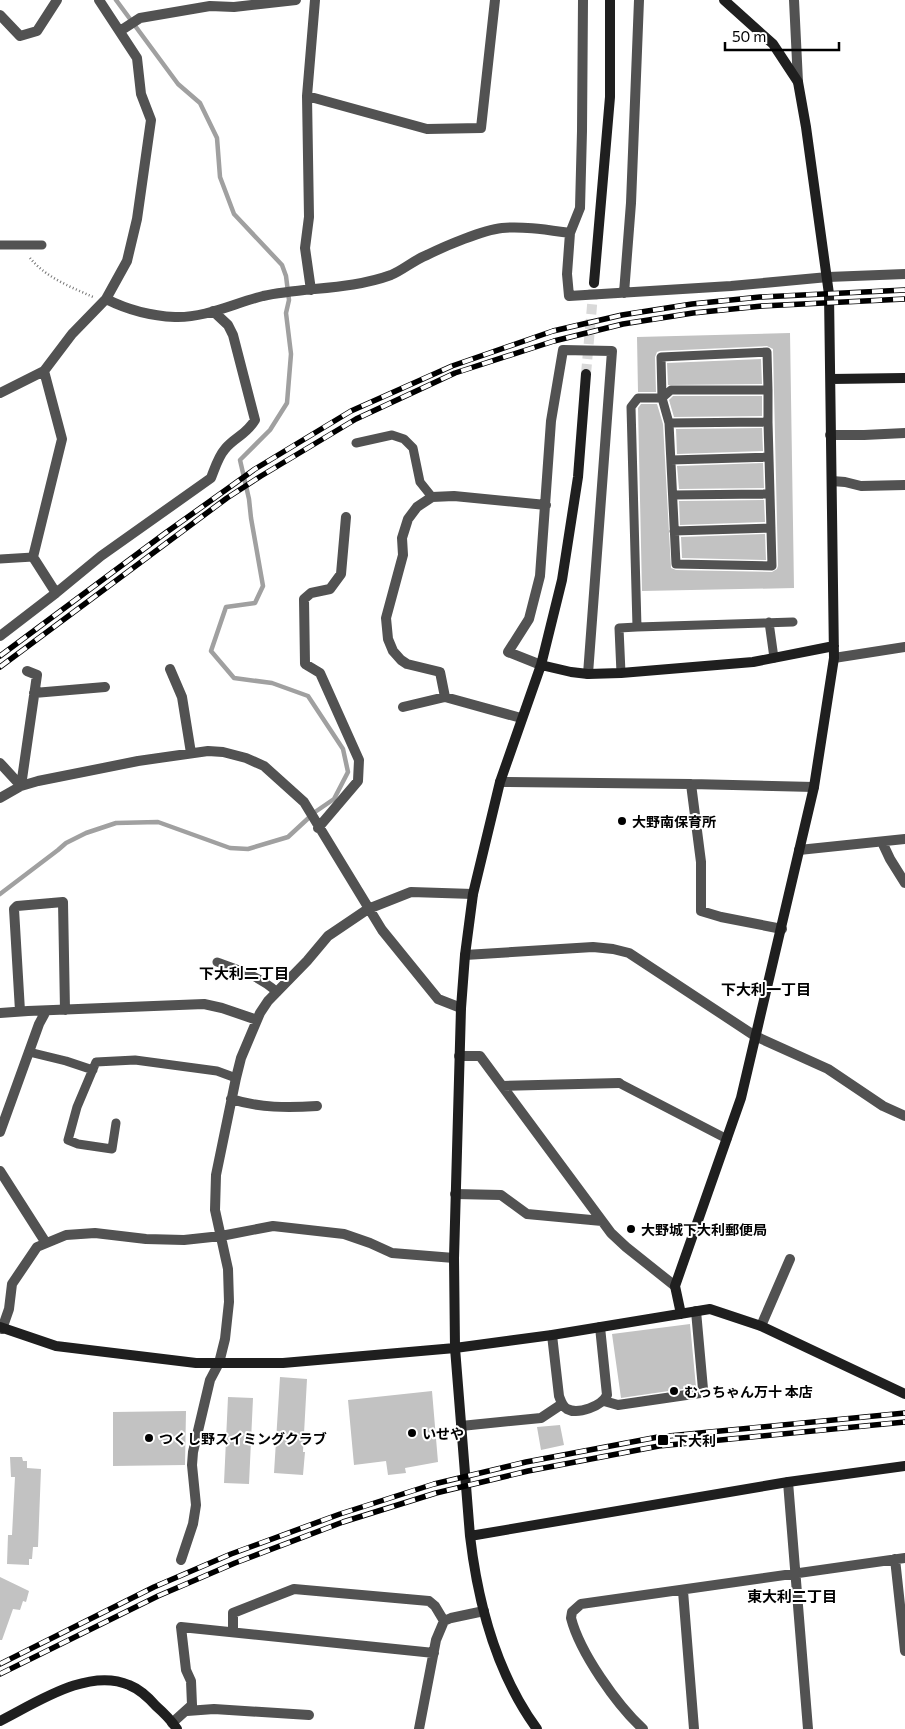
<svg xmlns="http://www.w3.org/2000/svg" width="905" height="1729" font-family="Commissioner,'Noto Sans JP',sans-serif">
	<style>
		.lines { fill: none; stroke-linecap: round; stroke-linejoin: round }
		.stream { stroke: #a0a0a0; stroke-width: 4.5 }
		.building { fill: #c2c2c2 }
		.secondary-tunnel { stroke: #d9d9d9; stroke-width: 10; stroke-dasharray: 10 5; stroke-linecap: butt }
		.path { stroke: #747474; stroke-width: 2.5; stroke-dasharray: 1 2.5; stroke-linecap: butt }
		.lane { stroke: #525252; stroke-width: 9 }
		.street { stroke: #525252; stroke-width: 10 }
		.secondary { stroke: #1f1f1f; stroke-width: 10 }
		.rail-casing { stroke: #000; stroke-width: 5.5 }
		.rail { stroke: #fff; stroke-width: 4; stroke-dasharray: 11; stroke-linecap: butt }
		.poi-dot { fill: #000; stroke: #fff; stroke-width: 2 }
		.labels { text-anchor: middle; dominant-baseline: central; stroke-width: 4; stroke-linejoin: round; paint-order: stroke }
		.poi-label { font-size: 14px; font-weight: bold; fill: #000; stroke: #fff; text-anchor: start }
		.neighbourhood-label { font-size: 15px; font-weight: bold; fill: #000; stroke: #fff }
	</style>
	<rect width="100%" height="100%" fill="#fff"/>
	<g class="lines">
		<!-- stream -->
		<path class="stream" d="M0 894 58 850 66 843 86 833 116 823 158 822 230 848 248 849 288 837 315 812 334 799 348 772 343 749 308 696 272 683 234 678 211 651 226 607 255 603 263 586 251 518 249 499 240 460 270 430 287 403 291 354 286 313 289 300 286 276 282 265 234 214 220 177 217 138 200 103 178 84 116 0"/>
	</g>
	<!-- building -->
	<path class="building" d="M790 333 794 588 642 591 638 408 641 404H657L663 424 671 568 676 570 772 572 777 569 778 566 773 349 767 346 660 351 657 352 655 357 656 392H638L637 337Z
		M761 359 762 384 668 385 667 363Z
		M673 396H762V416L674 417 669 400Z
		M762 428 763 451 677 454 676 429Z
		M763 463 764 488 679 489 677 466Z
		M764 500 765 522 680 525 679 501Z
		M765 534 766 560 682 558 681 537Z
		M690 1324 696 1387 621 1398 612 1334Z
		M280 1377 307 1379 303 1452H305L303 1475 274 1473Z
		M432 1391 438 1462 405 1468 406 1473 388 1475 386 1461 354 1465 348 1400Z
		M228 1397 253 1398 249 1484 224 1483Z
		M186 1411 185 1465 113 1466V1412Z
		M560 1425 564 1445 541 1450 537 1427Z
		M10 1457H22L23 1461H27V1468L41 1469 38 1547H33L32 1559H29V1565L7 1564 8 1535H12L15 1477H11Z
		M0 1577 29 1591 26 1602 23 1601 20 1610 13 1609 2 1640H0Z"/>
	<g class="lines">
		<!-- secondary-tunnel -->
		<path class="secondary-tunnel" d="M586 374 594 283"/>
		<!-- path -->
		<path class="path" d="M30 258C45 277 71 287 93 297"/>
		<!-- lane -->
		<path class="lane" d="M0 245H42
			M662 398 661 357 767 352 768 390
			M662 398 671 390H768V422
			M356 443 392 435 404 439 413 448 420 482 432 497
			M671 460 769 457
			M673 495 770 494
			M674 531 771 528
			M0 559 33 557
			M769 622 774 658
			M637 627 793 622
			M621 673 619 628 637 627 631 407 638 398H662L669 423 768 422 772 566 676 564 669 423
			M217 962C239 970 259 976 277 992
			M29 1052 66 1061 93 1070
			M619 1083 727 1139
			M116 1123 112 1149 78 1144 68 1140 77 1107 96 1062 135 1060 217 1071 236 1078"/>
		<!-- street -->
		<path class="street" d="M583 0 582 131 580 208 570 233 567 274 569 296 731 286 828 277 905 274
			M794 0 798 82
			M0 15 20 36 37 31 57 0
			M120 31 140 18 210 6 234 7 296 0
			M307 96 427 129 481 128 495 0
			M311 290 305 248 309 217 307 96 315 0
			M624 293 631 203 639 0
			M106 299C128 310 150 316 175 317 206 318 234 303 263 296 305 287 350 290 391 275 403 270 414 260 427 255 445 246 483 230 502 228 524 226 548 230 570 233
			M0 393 44 371 72 334 106 299 127 261 137 219 151 120 141 94 137 58 99 0
			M830 435H864L905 433
			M832 481 845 482 861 486 905 485
			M56 593 101 556 211 478C215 468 218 457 225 449 235 437 246 435 255 420L233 335 228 325 213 311
			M0 636 56 593 33 557 62 439 44 371
			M834 658 905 647
			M541 665 508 652 529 619 540 576 551 421 563 350 612 351 588 674
			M170 669 182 697 191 753
			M34 693 105 687
			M445 697 440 672 407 664 401 660 393 651 388 639 386 618 403 555 402 538 408 519 417 507 432 497 454 496 546 505
			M403 707 445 697 521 718
			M0 763 21 786
			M500 782 691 784 814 787
			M691 784 701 862V911L721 917 782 929
			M21 786 37 675 27 671
			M0 798 21 786 38 781 138 761 208 751 223 752 246 758 264 766 304 802 382 930 438 999 461 1008
			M318 828 358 781 359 760 320 673 305 664 304 599 311 593 330 589 341 574 346 517
			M882 842 890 859 905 883
			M799 850 905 839
			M465 955 593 947 613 949 629 953 755 1036 828 1069 883 1106 905 1116
			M20 1011 14 909 17 906 63 902 65 1010
			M0 1013 28 1011 204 1004 222 1008 257 1020
			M459 1056H480L611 1233 626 1247 675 1286
			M503 1086 619 1083
			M231 1099C260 1108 288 1108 317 1106
			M0 1132 39 1024 46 1011
			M0 1171 46 1243
			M455 1194 501 1195 527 1214 602 1221
			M761 1326 790 1259
			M2 1329 9 1309 12 1284 37 1247 66 1235 95 1233 146 1239 184 1240 221 1236 273 1226 344 1234 370 1243 392 1253 454 1258
			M552 1335 559 1396C561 1401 562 1406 567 1409 578 1415 602 1406 607 1395L600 1327
			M604 1401 618 1405 700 1393 703 1389 696 1311
			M461 1426 541 1418 562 1404
			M788 1482 808 1729
			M895 1559 905 1651
			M181 1560 193 1524 196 1505 192 1465 193 1452 210 1380 219 1363 225 1339 229 1302 228 1269 215 1210 216 1175 236 1078 241 1058 260 1013 268 1001 307 961 328 936 368 909 411 892 473 894
			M683 1591 694 1729
			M233 1632V1613L294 1589 429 1601 435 1606 444 1621
			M187 1711 214 1709 309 1715
			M172 1723 192 1705 191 1681 186 1670 181 1627 434 1653
			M419 1729 436 1640 444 1621 451 1618 484 1611
			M643 1729C617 1705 580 1653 571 1618L572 1612 581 1604 905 1558"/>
		<!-- secondary -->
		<path class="secondary" d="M594 283 610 97V0
			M831 379 905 378
			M541 665 571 672 588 674 621 673 753 662 834 646
			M681 1314 675 1286 741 1098 814 787 834 658 829 294 806 127 798 82 773 44 724 0
			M0 1327 56 1346 196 1363H283L455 1348 552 1335 710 1309 761 1326 905 1394
			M470 1536 788 1482 905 1466
			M0 1721C36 1703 88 1667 129 1685 139 1689 149 1698 156 1706 164 1713 171 1720 177 1729
			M537 1729C496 1673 478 1604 470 1536L455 1348 454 1258 461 1008 465 955 473 894 500 782 541 665 562 580 578 477 586 374"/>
		<defs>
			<path id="rail" d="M0 656 164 534 255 469 351 411 452 366 553 331 622 315 692 304 760 297 905 290
				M0 667 227 498 261 476 356 419 455 373 554 341 623 324 693 313 762 306 905 299
				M0 1664 154 1587 231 1554 340 1514 434 1484 526 1462 658 1437 905 1413
				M0 1674 158 1596 235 1563 343 1522 436 1493 528 1471 659 1446 905 1422"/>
		</defs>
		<!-- rail casing -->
		<use href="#rail" class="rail-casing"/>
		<!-- rail -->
		<use href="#rail" class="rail"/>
	</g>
	<!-- markers -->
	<g class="poi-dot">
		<circle cx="622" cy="821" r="5"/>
		<circle cx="631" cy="1229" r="5"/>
		<circle cx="674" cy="1391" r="5"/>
		<circle cx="412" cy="1433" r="5"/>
		<circle cx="149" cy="1438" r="5"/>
		<rect x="657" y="1434" width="12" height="12" rx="2.5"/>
	</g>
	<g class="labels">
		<!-- poi labels -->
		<g class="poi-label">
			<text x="632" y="821">大野南保育所</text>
			<text x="641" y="1229">大野城下大利郵便局</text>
			<text x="684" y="1391">むっちゃん万十 本店</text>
			<text x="422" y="1433">いせや</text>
			<text x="159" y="1438">つくし野スイミングクラブ</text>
			<text x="674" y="1440">下大利</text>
		</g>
		<!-- neighbourhood labels -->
		<g class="neighbourhood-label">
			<text x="244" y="973">下大利二丁目</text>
			<text x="766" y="989">下大利一丁目</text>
			<text x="792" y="1596">東大利二丁目</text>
		</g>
	</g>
	<!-- scale -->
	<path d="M725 42v8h114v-8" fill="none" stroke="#000000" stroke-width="2.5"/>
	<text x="732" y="42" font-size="15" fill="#000000" stroke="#ffffff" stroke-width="4" paint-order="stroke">50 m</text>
</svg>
